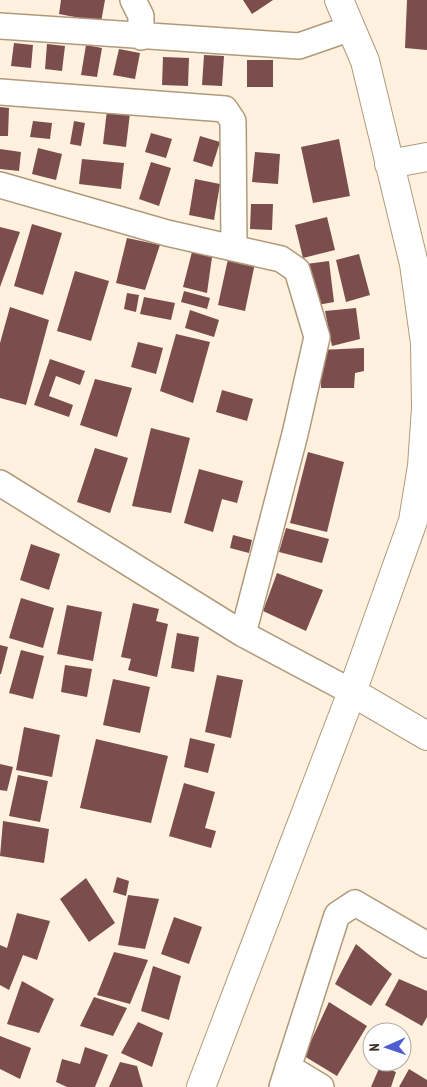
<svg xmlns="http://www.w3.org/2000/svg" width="427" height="1087" font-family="'PT Sans Narrow',sans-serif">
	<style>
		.building { fill: #7b4e4d }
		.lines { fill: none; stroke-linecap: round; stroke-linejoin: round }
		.street-casing { stroke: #af9a7b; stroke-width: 28 }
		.secondary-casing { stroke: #af9a7b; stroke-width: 30 }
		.street { stroke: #fff; stroke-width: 25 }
		.secondary { stroke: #fff; stroke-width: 28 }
	</style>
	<rect width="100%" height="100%" fill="#fff1de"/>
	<!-- building -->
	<path class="building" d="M61 0H105L101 22 59 14Z
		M243 0H273L252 14Z
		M407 0H427V50L405 48Z
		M14 43 33 45 31 68 11 66Z
		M47 44 65 46 62 71 45 69Z
		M86 45 102 48 97 77 81 75Z
		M119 49 140 53 135 79 113 75Z
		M204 55 224 56 222 86 202 85Z
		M163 57 189 58 188 86 162 85Z
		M247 60H273V87H247Z
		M0 107 9 108 8 136H0Z
		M107 110 130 113 126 147 103 144Z
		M33 121 52 123 50 139 30 137Z
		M74 121 85 123 81 146 70 144Z
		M151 133 172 139 166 158 145 152Z
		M200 136 220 142 212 167 193 161Z
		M339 139 350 196 313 203 301 147Z
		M38 148 62 154 56 180 32 174Z
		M0 149 21 152 19 171 0 169Z
		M255 152 280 154 278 184 252 182Z
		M82 159 124 163 121 189 79 184Z
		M151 162 171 168 159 206 139 199Z
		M195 179 220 184 214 220 189 215Z
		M251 204H273L272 230 250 229Z
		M327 217 335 250 303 258 295 225Z
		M32 224 62 233 43 295 14 286Z
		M0 227 20 232 0 287Z
		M127 238 160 245 145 290 116 283Z
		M193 248 213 250 207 293 183 287Z
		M359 254 370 295 346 302 336 260Z
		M228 259 255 263 245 311 218 305Z
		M329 261 334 302 312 306 306 264Z
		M75 271 109 281 91 341 57 331Z
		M184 291 210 298 207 309 181 302Z
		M127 293 139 295 136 312 124 309Z
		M144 297 175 303 171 320 140 314Z
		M10 307 49 320 26 405 0 398V343Z
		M356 308 360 339 332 346 325 311Z
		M190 310 219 320 214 337 185 328Z
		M176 334 210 342 193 403 160 391Z
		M138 342 163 348 156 374 131 367Z
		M364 348V371L355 373 354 388H321L320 350Z
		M50 359 85 371 80 385 56 376 49 396 73 405 69 417 34 405Z
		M95 379 132 388 117 437 80 425Z
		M222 390 253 399 247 421 216 412Z
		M151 428 190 438 171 513 132 506Z
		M95 448 128 458 110 513 77 502Z
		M308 452 344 462 327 532 290 523Z
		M199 469 243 481 237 503 222 499 213 532 184 523Z
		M286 528 329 539 322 563 279 552Z
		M233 535 252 540 249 553 230 548Z
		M31 544 60 554 49 590 20 580Z
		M277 573 323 590 306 631 263 611Z
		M21 598 54 608 43 648 9 638Z
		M133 603 159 609 156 621 168 624 157 677 128 670 131 659 121 657Z
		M67 605 102 612 93 661 57 654Z
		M177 633 199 637 194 672 171 668Z
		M0 645 8 647 1 674H0Z
		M21 650 44 656 33 699 9 693Z
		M65 665 92 669 87 697 61 692Z
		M217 675 243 680 231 738 205 732Z
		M113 679 150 687 140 733 103 725Z
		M24 727 60 735 52 777 16 770Z
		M190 738 215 744 208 773 184 767Z
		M96 739 168 756 151 823 80 808Z
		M0 764 13 767 7 791 0 790Z
		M18 775 48 781 40 822 9 816Z
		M184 783 215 792 205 828 216 831 211 848 169 836Z
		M3 821 49 829 44 863 0 856Z
		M117 877 129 881 126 896 113 892Z
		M86 878 115 923 89 942 60 899Z
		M128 895 159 899 145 949 118 945Z
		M17 913 50 921 37 960 23 955 9 990 0 985V945L7 948Z
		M174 917 202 927 189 964 161 954Z
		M356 944 392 974 371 1006 335 984Z
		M114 952 148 960 130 1004 97 995Z
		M153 966 181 976 169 1020 141 1011Z
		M399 979 427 991V1017L422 1026 385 1005Z
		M22 981 54 999 39 1033 7 1024Z
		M94 997 127 1008 113 1036 80 1026Z
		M329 1002 367 1026 337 1076 304 1056Z
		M138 1022 163 1033 152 1067 121 1053Z
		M0 1036 31 1048 20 1079 0 1069Z
		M85 1047 108 1055 95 1087H67L56 1082 62 1059 80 1064Z
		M120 1062 137 1066 143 1087H109Z
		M380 1066 396 1072 391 1087H371Z
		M409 1069 427 1080V1087H399Z"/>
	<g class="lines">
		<defs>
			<path id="street" d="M133 0 141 16V37
				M0 26 299 46 351 28
				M0 92 225 109 233 121 234 247
				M0 185 167 233 281 259 297 270 317 337 295 434 243 634
				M0 483 243 634 352 692
				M288 1067 321 1087
				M282 1087 337 915 355 903 427 945"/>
			<path id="secondary" d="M389 164 427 157
				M352 692 427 736
				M201 1087 352 692 413 521 422 466 426 408 425 343 414 264 365 61 339 0"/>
		</defs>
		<!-- street casing -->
		<use href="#street" class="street-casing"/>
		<!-- secondary casing -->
		<use href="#secondary" class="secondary-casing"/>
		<!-- street -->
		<use href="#street" class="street"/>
		<!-- secondary -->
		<use href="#secondary" class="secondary"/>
	</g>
	<!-- north arrow -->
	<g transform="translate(387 1047) rotate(268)"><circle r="24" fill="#ffffff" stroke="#afaba7"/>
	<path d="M0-4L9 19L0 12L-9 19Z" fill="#4c5cd1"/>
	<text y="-8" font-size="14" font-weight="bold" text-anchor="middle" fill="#372e22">N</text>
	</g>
</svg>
